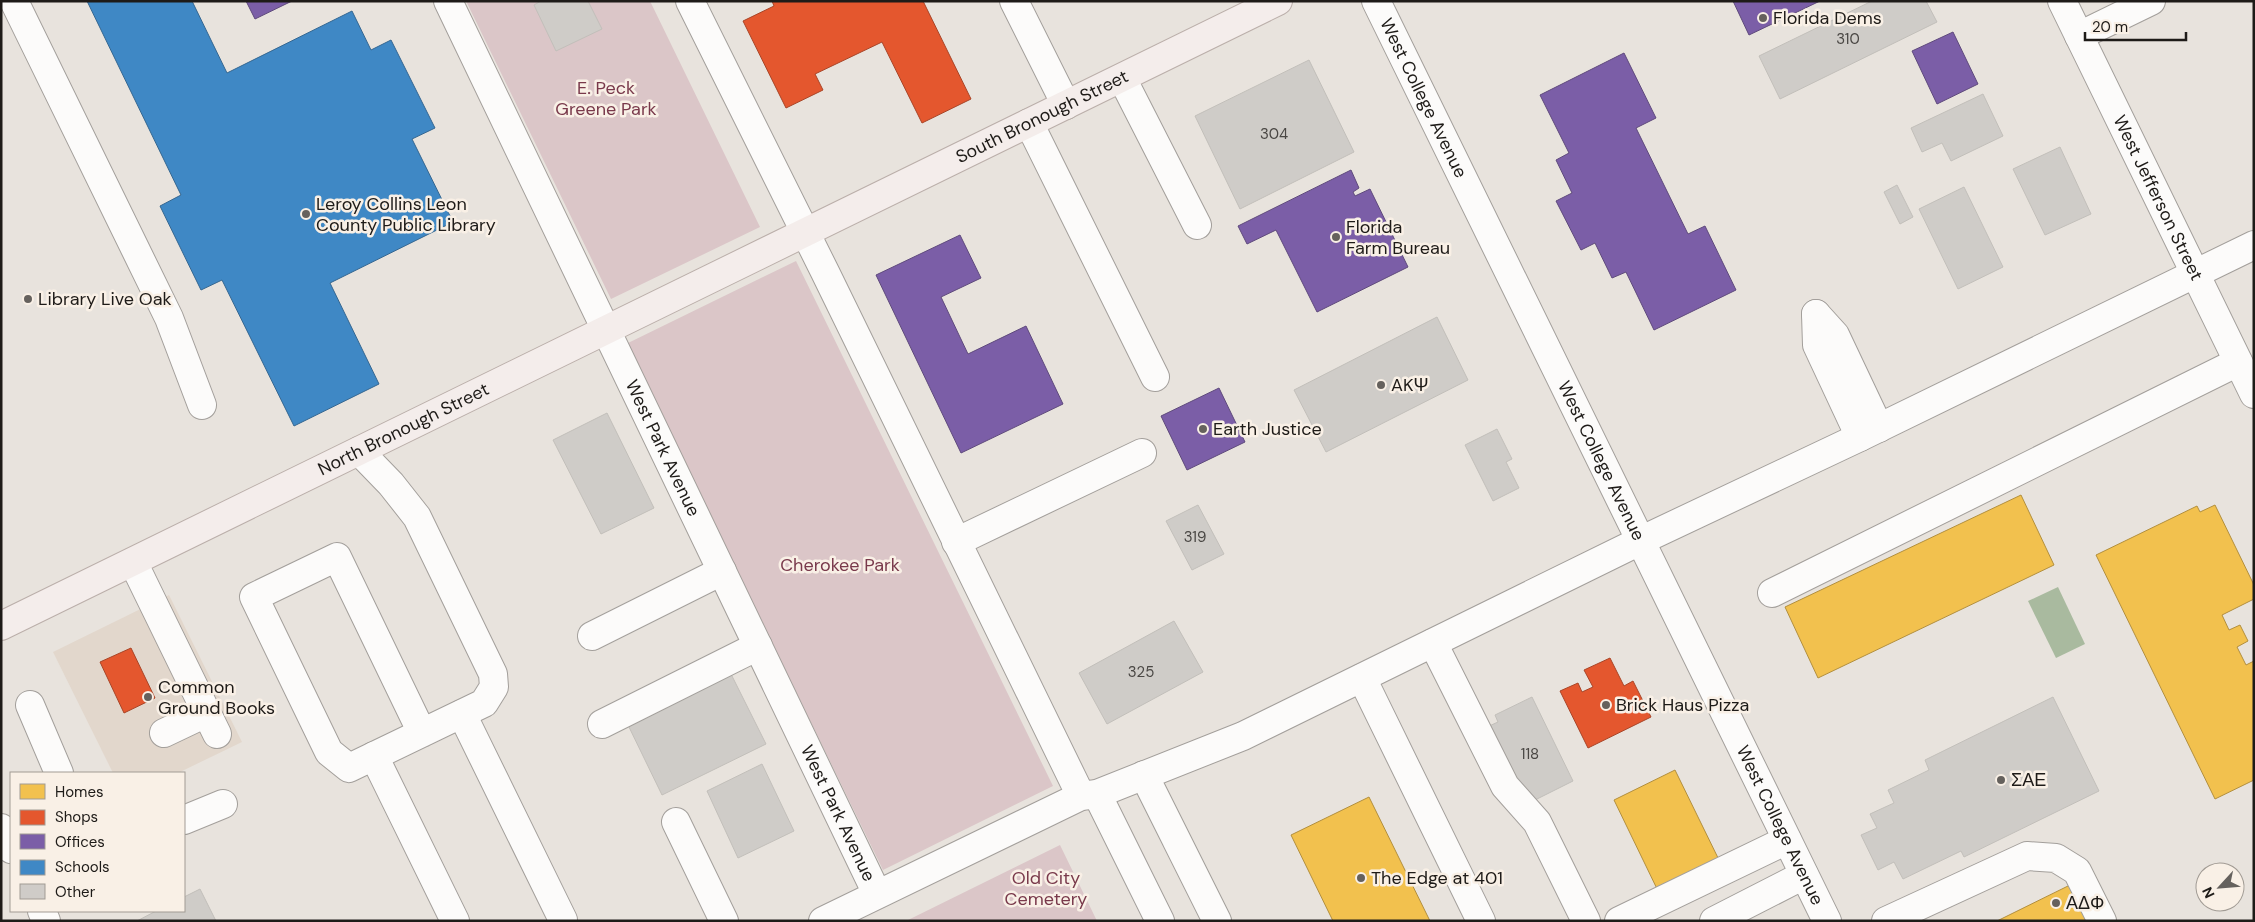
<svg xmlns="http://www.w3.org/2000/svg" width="2255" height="922" font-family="'DM Sans',sans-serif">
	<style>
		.built { fill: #e2d7cc }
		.green { fill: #dbc6c8 }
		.water { fill: #a9ba9f }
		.homes { fill: #f2c14e; stroke: #b28f3e }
		.shops { fill: #e4572e; stroke: #a94527 }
		.offices { fill: #7b5ea7; stroke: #5f4a7c }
		.schools { fill: #3f88c5; stroke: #356791 }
		.building { fill: #cfccc8; stroke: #c2bfba }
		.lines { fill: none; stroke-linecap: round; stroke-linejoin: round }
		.minor-casing { stroke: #a39f9b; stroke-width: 30 }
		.major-casing { stroke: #bbafaa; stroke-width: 30 }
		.minor { stroke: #fcfbfa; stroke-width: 28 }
		.major { stroke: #f4edeb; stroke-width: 28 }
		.poi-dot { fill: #65615d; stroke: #f9f0e6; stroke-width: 2 }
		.labels { text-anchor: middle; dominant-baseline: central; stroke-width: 5; stroke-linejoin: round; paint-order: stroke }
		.number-label { font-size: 15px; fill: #4a4744 }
		.poi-label { font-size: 18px; fill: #1e1b18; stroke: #f9f0e6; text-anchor: start }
		.park-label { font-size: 18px; fill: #79394b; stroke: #f9f0e6 }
		.street-label { font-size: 18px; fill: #1e1b18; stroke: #f9f0e6 }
	</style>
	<rect width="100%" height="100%" fill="#e8e3dd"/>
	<!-- built -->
	<path class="built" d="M169 595 242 742 178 773H113L53 652Z"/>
	<!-- green -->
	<path class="green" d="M466 1H650L760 227 611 299Z
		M796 261 1053 786 883 870 626 344Z
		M1060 845 1097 921H906Z"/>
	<!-- water -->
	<path class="water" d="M2058 587 2085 644 2056 658 2028 601Z"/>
	<!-- homes -->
	<path class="homes" d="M2021 495 2054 565 1818 678 1785 607Z
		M2215 505 2254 585V599L2222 615 2229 630 2240 625 2248 641 2237 647 2246 665 2254 661V780L2215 799 2096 555 2197 506 2200 512Z
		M1675 770 1721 864 1660 895 1614 800Z
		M1369 797 1430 921H1333L1291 835Z
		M2070 885 2087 921H1997Z"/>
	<!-- shops -->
	<path class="shops" d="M772 1H923L971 99 922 123 882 42 815 74 823 90 786 108 743 21 774 6Z
		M131 648 155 698 124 713 100 662Z
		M1610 658 1624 686 1633 681 1651 717 1588 748 1560 691 1578 683 1582 692 1593 687 1584 670Z"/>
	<!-- offices -->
	<path class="offices" d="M246 1H292L255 19Z
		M1733 1H1820L1749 35Z
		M1953 32 1978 84 1937 104 1912 51Z
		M1624 53 1656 118 1636 128 1688 234 1705 226 1736 290 1654 330 1626 272 1612 278 1595 243 1581 250 1556 201 1572 193 1556 160 1569 153 1540 95Z
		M1351 170 1359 188 1353 192 1355 196 1370 189 1408 267 1317 312 1276 230 1247 244 1238 226Z
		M960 235 981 278 941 297 968 354 1026 326 1063 404 961 453 876 275Z
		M1219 388 1245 442 1187 470 1161 416Z"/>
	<!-- schools -->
	<path class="schools" d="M87 1H192L227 73 352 11 371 50 391 40 435 128 412 139 453 222 330 283 379 384 294 426 222 280 201 290 160 206 181 195Z"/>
	<!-- building -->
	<path class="building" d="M541 1H588L602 29 556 51 534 5Z
		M1872 1H1926L1937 22 1780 99 1759 56Z
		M1309 60 1354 152 1240 209 1195 116Z
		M1983 94 2003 136 1951 161 1942 143 1922 152 1911 128Z
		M2060 147 2091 214 2045 235 2013 169Z
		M1897 185 1913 217 1900 224 1884 192Z
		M1964 187 2003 267 1958 289 1919 209Z
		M1437 317 1468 380 1326 452 1294 390Z
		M607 413 654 508 601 534 553 440Z
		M1497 429 1512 459 1506 462 1519 488 1493 501 1465 445Z
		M1198 505 1224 554 1192 570 1166 521Z
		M1174 621 1203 672 1107 724 1079 673Z
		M731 674 766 744 662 795 628 725Z
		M1532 697 1573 781 1525 805 1487 727 1498 722 1495 715Z
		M2053 697 2099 791 1964 857 1961 851 1903 879 1894 862 1878 870 1861 835 1877 828 1870 814 1894 803 1888 790 1929 770 1925 760Z
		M762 764 794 831 738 858 707 791Z
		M200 889 216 921H137L156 911H184V897Z"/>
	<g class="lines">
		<defs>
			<g id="minor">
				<path d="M14 1 169 318 202 405"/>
				<path id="s1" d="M448 1 877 894"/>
				<path d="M690 1 825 272 1081 796"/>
				<path d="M1014 1 1066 105"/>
				<path id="s2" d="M1376 1 1827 921"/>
				<path id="s3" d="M2062 1 2254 394"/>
				<path d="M2079 36 2151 1"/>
				<path d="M1122 78 1197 225"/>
				<path d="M1029 123 1155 377"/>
				<path d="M1816 314 1817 345 1860 437"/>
				<path d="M1816 314 1835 335 1879 428"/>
				<path d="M359 451 391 484 417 517 493 674 494 687 484 703 349 768 329 752 254 597 337 557 422 733"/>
				<path d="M956 542 1142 453"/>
				<path d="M133 562 217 734"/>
				<path d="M1772 593 2238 362"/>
				<path d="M592 636 722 571"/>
				<path d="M1433 643 1505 786 1537 822 1586 921"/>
				<path d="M1362 678 1481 921"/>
				<path d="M30 705 59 773"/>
				<path d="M462 714 563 920 562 921"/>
				<path d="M602 724 758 646"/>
				<path d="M164 733 206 713"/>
				<path d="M374 756 455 921"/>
				<path d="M1144 775 1217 921"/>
				<path d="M1097 794 1160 921"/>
				<path d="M184 820 223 804"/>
				<path d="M676 822 724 921"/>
				<path d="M1 828 11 849"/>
				<path d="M42 911 46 921"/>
				<path d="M823 921 1081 796 1097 794 1243 736 1642 540 1860 437 2254 245"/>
				<path d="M1619 921 1787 840"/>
				<path d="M1714 921 1804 875"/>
				<path d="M1886 921 2027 856 2056 858 2077 871 2102 921"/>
			</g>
			<g id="major">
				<path id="s4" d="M1 626 1278 1"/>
			</g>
		</defs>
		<!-- minor casing -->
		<use href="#minor" class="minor-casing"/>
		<!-- major casing -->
		<use href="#major" class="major-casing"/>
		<!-- minor -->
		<use href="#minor" class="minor"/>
		<!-- major -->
		<use href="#major" class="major"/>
	</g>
	<!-- markers -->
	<g class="poi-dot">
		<circle cx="1763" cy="18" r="5"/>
		<circle cx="306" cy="214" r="5"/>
		<circle cx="1336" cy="237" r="5"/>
		<circle cx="28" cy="299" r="5"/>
		<circle cx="1381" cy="385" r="5"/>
		<circle cx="1203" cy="429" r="5"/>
		<circle cx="148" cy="697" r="5"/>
		<circle cx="1606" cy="705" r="5"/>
		<circle cx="2001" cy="780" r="5"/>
		<circle cx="1361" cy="878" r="5"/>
		<circle cx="2056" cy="903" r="5"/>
	</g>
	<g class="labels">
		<!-- number labels -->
		<g class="number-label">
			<text x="1848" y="39">310</text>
			<text x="1274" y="134">304</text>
			<text x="1195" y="537">319</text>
			<text x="1141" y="672">325</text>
			<text x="1530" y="754">118</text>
		</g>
		<!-- poi labels -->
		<g class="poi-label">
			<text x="1773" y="18">Florida Dems</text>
			<text x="316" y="204">Leroy Collins Leon<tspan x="316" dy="21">County Public Library</tspan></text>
			<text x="1346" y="227">Florida<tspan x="1346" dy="21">Farm Bureau</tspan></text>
			<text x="38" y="299">Library Live Oak</text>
			<text x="1391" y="385">AKΨ</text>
			<text x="1213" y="429">Earth Justice</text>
			<text x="158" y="687">Common<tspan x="158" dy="21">Ground Books</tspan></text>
			<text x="1616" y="705">Brick Haus Pizza</text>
			<text x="2011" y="780">ΣΑΕ</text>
			<text x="1371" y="878">The Edge at 401</text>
			<text x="2066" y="903">ΑΔΦ</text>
		</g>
		<!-- park labels -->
		<g class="park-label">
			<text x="606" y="88">E. Peck<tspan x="606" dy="21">Greene Park</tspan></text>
			<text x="840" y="565">Cherokee Park</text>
			<text x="1046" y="878">Old City<tspan x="1046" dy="21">Cemetery</tspan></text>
		</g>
		<!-- street labels -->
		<g class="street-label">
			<text stroke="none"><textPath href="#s2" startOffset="108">West College Avenue</textPath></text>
			<text stroke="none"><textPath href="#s4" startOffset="1159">South Bronough Street</textPath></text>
			<text stroke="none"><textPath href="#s3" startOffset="219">West Jefferson Street</textPath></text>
			<text stroke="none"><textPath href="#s4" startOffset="448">North Bronough Street</textPath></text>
			<text stroke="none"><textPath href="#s1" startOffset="496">West Park Avenue</textPath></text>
			<text stroke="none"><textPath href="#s2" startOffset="512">West College Avenue</textPath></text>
			<text stroke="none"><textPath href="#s1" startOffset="901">West Park Avenue</textPath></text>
			<text stroke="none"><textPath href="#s2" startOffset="918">West College Avenue</textPath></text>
		</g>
	</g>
	<!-- border -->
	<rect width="2255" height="922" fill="none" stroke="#1e1b18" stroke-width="5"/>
	<!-- legend -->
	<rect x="10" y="772" width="175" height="140" fill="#f9f0e6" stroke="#a19b94"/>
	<rect x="20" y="784" width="25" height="15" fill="#f2c14e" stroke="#a19b94"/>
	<text x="55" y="797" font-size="15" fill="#1e1b18">Homes</text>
	<rect x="20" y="810" width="25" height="15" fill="#e4572e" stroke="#a19b94"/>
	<text x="55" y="822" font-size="15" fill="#1e1b18">Shops</text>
	<rect x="20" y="834" width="25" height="15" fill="#7b5ea7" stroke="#a19b94"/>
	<text x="55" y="847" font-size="15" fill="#1e1b18">Offices</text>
	<rect x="20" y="860" width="25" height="15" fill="#3f88c5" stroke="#a19b94"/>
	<text x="55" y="872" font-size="15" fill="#1e1b18">Schools</text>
	<rect x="20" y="884" width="25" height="15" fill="#cfccc8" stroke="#a19b94"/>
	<text x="55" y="897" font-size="15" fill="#1e1b18">Other</text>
	<!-- north arrow -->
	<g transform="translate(2220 887) rotate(244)"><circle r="24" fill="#f9f0e6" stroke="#a19b94"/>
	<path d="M0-4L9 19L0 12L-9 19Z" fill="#65615d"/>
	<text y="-8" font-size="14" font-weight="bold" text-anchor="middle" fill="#1e1b18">N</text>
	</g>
	<!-- scale -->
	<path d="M2085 32v8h101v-8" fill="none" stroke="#1e1b18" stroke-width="2.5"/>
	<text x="2092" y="32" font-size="15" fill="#1e1b18" stroke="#f9f0e6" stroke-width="4" paint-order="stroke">20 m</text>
</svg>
